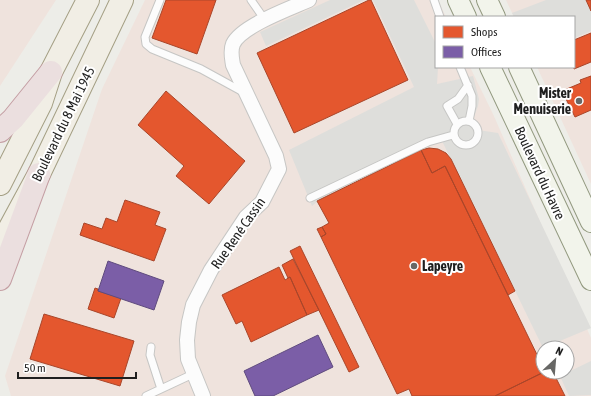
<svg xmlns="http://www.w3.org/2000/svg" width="591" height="396" font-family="'Asap Condensed',sans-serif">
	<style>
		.commercial { fill: #efe3dd; fill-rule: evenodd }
		.parking { fill: #dededb }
		.shops { fill: #e4572e; stroke: #a9462a }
		.offices { fill: #7b5ea7; stroke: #5f4b7e }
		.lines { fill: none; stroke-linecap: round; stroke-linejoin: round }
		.service-casing { stroke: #c6c6c4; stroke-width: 9 }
		.minor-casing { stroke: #c6c6c4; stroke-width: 16 }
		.secondary-casing { stroke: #92997f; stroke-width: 22 }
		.primary-casing { stroke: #a49f84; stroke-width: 24 }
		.motorway-casing { stroke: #c49ea3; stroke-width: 24 }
		.service { stroke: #fcfcfc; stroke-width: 7 }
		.minor { stroke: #fcfcfc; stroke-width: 14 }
		.secondary { stroke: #f2f4eb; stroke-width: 20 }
		.primary { stroke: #f1eee5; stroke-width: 22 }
		.motorway { stroke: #ebdfdf; stroke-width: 22 }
		.poi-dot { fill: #676765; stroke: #fff; stroke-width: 1.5 }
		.labels { text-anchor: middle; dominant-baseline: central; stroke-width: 4; stroke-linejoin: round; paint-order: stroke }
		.poi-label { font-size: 14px; font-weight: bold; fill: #1f1f1f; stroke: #fff; text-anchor: end }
		.street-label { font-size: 14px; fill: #1f1f1f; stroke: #fff }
	</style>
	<rect width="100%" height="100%" fill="#edede8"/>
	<!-- commercial -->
	<path class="commercial" d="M0 0H56L0 86Z
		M145 0H438L446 17H436V67H470L493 114 591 338V396H11L5 376 102 89ZM543 348H567V372H543Z
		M506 0H591V184L537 67H574V17H514Z"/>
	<!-- parking -->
	<path class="parking" d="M330 0H364L266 46 260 32Z
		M373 0H414L436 44V67H438L437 84 473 76 479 99 478 106 472 122 478 130 498 133 591 328 543 348 442 141 421 150 318 201 312 206 289 150 414 87Z
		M546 0H586L591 11V31L574 38V17H514L512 13Z
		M591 361V395L569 396 560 376Z"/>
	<!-- shops -->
	<path class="shops" d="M166 0H216L197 54 152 38Z
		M369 0H371L408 80 294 133 257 53Z
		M586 0H591V11Z
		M591 33V62L574 69V40Z
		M591 76V110L575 117 562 91 581 83 580 80Z
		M166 91 245 161 209 204 176 176 184 166 138 125Z
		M429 148 438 149 446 153 451 159 515 291 508 295 445 166 432 173 421 150Z
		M421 150 432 173 445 166 543 367 544 372 495 396H412L409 389 397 394 321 237 326 234 322 227 329 223 317 201Z
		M125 200 160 212 155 225 166 229 154 261 80 235 84 223 102 229 106 218 117 222Z
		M322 227 326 234 321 237 317 229Z
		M300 246 359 367 349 372 290 251Z
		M293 259 319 310 307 315 290 277 288 278 282 265Z
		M279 267 285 280 290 277 307 315 251 342 242 321 236 324 222 295Z
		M95 288 98 289V291L121 298 114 318 88 309Z
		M44 314 134 341 120 386 30 359Z
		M544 372H553L565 396H495Z"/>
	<!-- offices -->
	<path class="offices" d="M108 261 164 281 154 310 98 291Z
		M318 335 333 367 273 396H255L244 371Z"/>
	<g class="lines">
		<defs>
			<path id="service" d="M160 0 145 37 146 44 152 49 201 69 243 92
				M251 0 265 20
				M434 0 440 17
				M460 67 472 96V106L469 121
				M454 133a12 12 0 1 1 24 0a12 12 0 1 1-24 0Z
				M457 124 447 106 458 99 468 85
				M310 198 428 142 453 135
				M151 347 150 355 161 389
				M146 396 193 374"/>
			<path id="minor" d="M203 396 188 359 187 340 189 322 193 305 211 270 246 217 262 202 279 169 276 156 233 65C232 58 230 51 233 44 241 26 291 8 309 0"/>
			<path id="secondary" d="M458 0 466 17
				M487 0 495 17
				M490 67 591 280
				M519 67 591 222"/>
			<path id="primary" d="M0 184 41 103 51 72 88 0
				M0 246 39 174 122 0"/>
			<path id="motorway" d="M0 131 13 119 51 72
				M0 279 39 174"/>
		</defs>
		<!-- service casing -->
		<use href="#service" class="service-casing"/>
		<!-- minor casing -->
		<use href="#minor" class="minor-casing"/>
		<!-- secondary casing -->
		<use href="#secondary" class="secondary-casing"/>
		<!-- primary casing -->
		<use href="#primary" class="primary-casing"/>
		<!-- motorway casing -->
		<use href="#motorway" class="motorway-casing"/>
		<!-- service -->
		<use href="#service" class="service"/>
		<!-- minor -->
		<use href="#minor" class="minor"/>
		<!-- secondary -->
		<use href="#secondary" class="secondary"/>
		<!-- primary -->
		<use href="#primary" class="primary"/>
		<!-- motorway -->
		<use href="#motorway" class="motorway"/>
	</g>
	<!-- markers -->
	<g class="poi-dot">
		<circle cx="579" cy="101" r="4"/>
		<circle cx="414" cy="266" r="4"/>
	</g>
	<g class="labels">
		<!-- poi labels -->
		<g class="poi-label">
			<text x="571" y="93">Mister<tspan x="571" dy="16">Menuiserie</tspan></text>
			<text x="422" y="266" text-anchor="start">Lapeyre</text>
		</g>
		<!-- street labels -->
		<g class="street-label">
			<text transform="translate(63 124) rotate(-64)">Boulevard du 8 Mai 1945</text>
			<text transform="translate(540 173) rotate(65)">Boulevard du Havre</text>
			<text transform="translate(238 233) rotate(-55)">Rue René Cassin</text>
		</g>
	</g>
	<!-- legend -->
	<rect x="435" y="16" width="140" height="52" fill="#ffffff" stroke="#a5a5a5"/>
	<rect x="443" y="26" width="20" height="12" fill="#e4572e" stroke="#a5a5a5"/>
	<text x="471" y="36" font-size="12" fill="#1f1f1f">Shops</text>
	<rect x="443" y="46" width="20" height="12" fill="#7b5ea7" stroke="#a5a5a5"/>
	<text x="471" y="56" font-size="12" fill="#1f1f1f">Offices</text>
	<!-- north arrow -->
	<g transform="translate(555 360) rotate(26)"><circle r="19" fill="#ffffff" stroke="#a5a5a5"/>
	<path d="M0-3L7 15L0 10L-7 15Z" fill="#676765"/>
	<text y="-6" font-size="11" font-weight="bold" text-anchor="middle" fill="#1f1f1f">N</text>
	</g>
	<!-- scale -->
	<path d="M18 372v6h118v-6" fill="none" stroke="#1f1f1f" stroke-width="2"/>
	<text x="24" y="372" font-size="12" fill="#1f1f1f" stroke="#ffffff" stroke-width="3" paint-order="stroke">50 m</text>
</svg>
